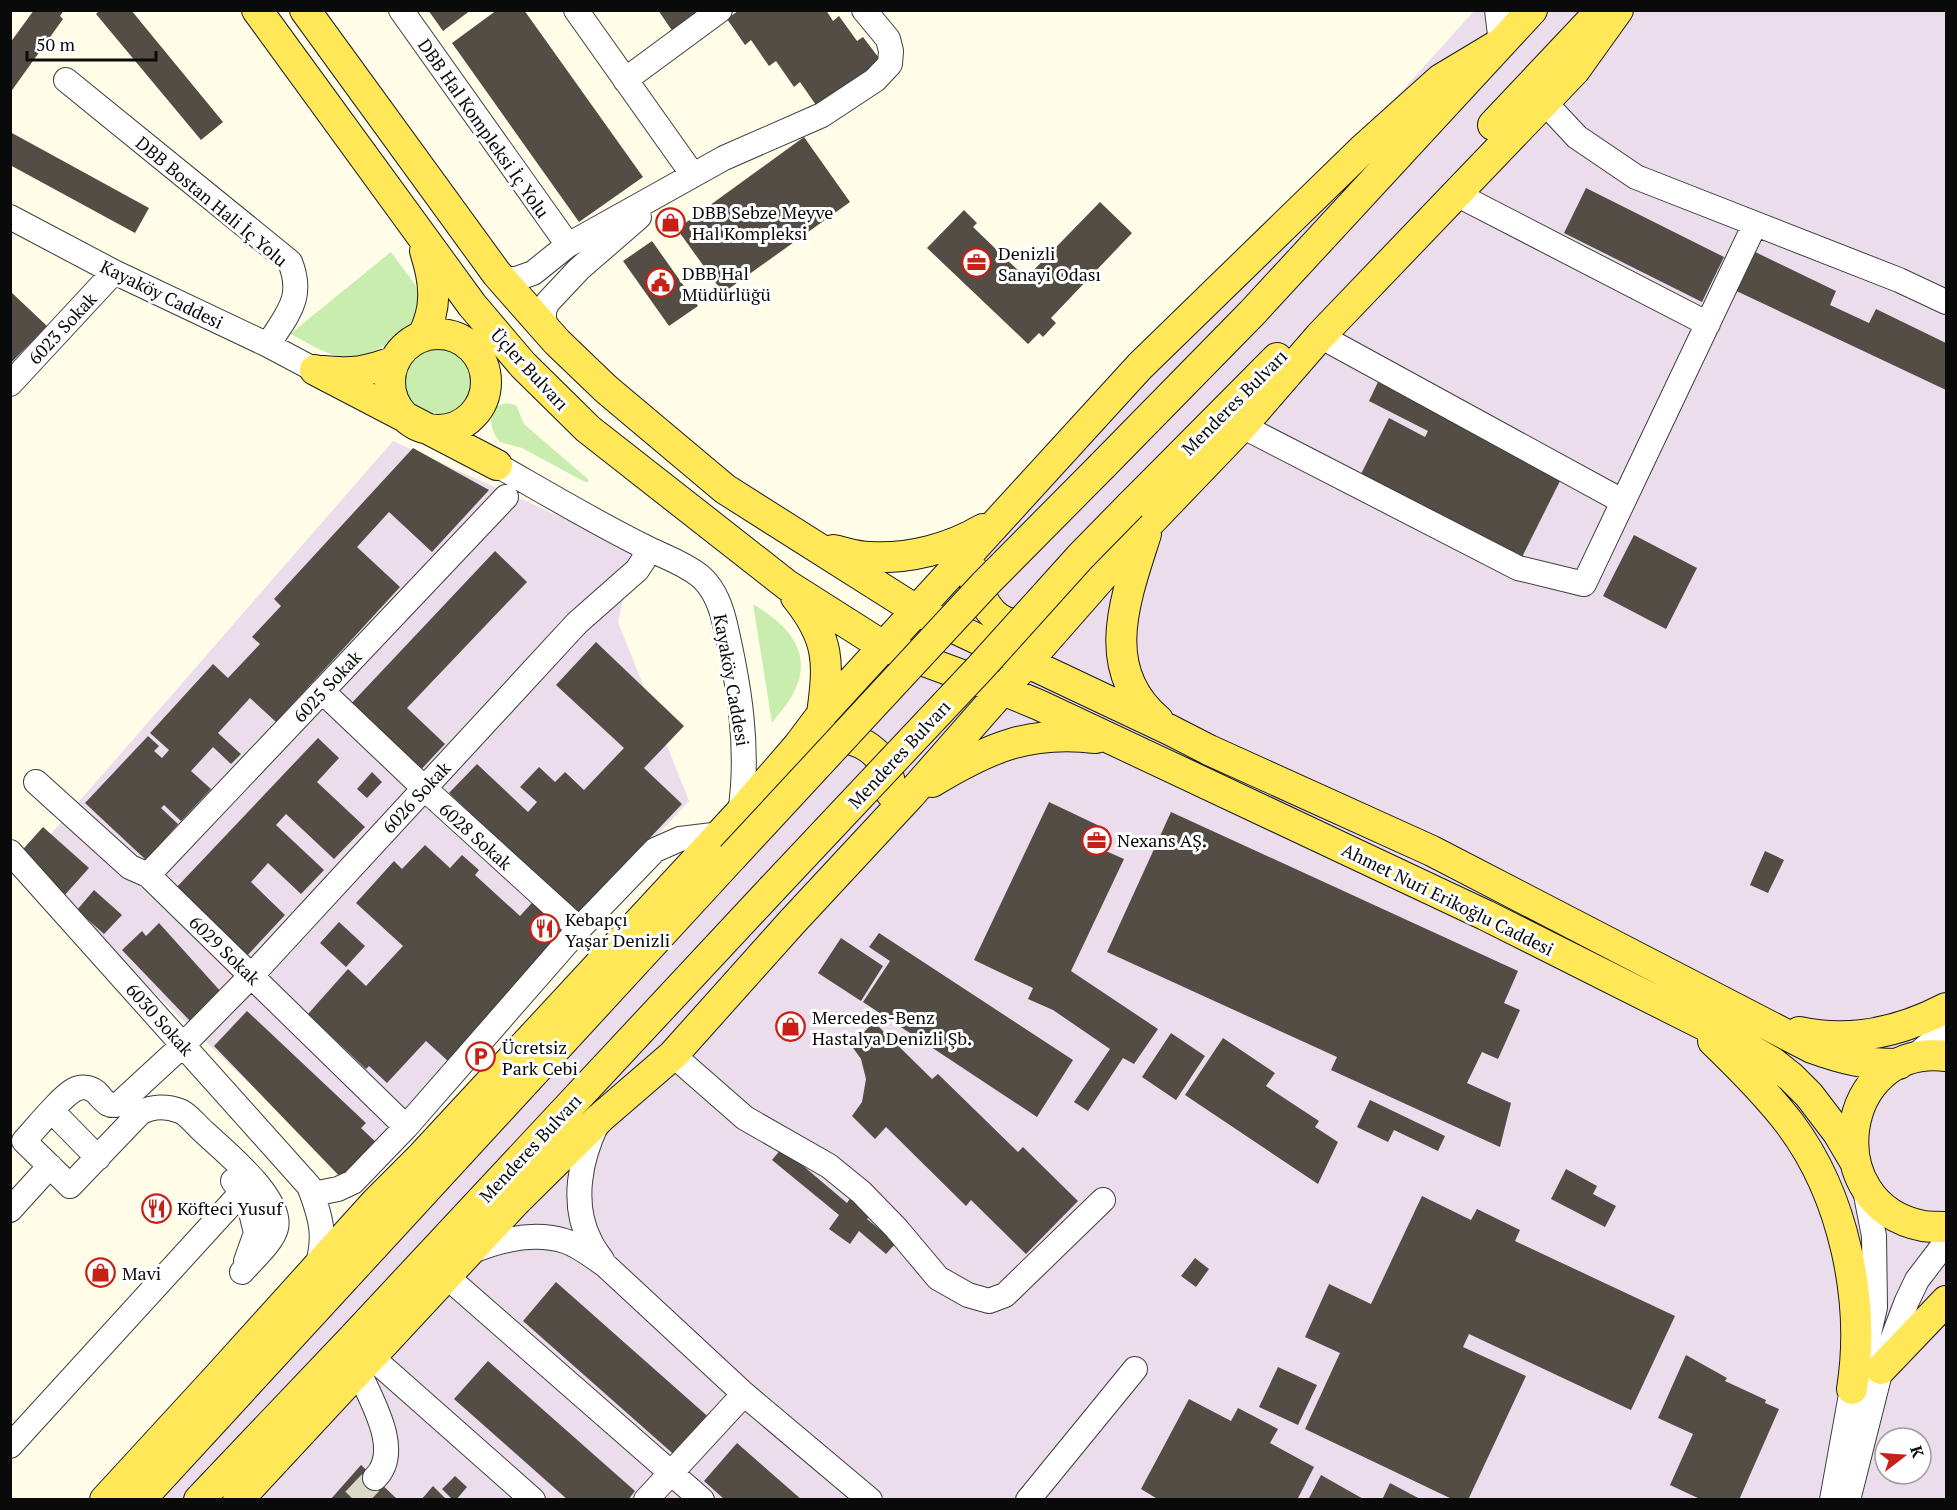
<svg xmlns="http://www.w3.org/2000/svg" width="1957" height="1510" font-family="'PT Serif',serif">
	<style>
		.industrial { fill: #ebddeb; fill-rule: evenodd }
		.green { fill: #c8edae }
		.building { fill: #544d46 }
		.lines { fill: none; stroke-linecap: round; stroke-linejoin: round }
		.minor-tunnel { stroke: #dad9c7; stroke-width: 24; stroke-dasharray: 24 12; stroke-linecap: butt }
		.minor-casing { stroke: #3d3d3d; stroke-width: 26 }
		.major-casing { stroke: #1b1b1b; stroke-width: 32 }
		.minor { stroke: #fff; stroke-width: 24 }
		.major { stroke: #ffe758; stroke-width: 30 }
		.major-bridge-casing { stroke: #1b1b1b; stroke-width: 32; stroke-linecap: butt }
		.major-bridge { stroke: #ffe758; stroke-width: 30 }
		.labels { text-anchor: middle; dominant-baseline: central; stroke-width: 6; stroke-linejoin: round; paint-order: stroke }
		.street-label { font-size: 18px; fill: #0a0a0a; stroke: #fff }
		.poi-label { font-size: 18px; fill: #0a0a0a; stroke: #fff; text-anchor: start }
	</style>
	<rect width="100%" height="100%" fill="#fffde8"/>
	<!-- industrial -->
	<path class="industrial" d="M1474 11H1946V1499L129 1500ZM1885 1438H1921V1474H1885Z
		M393 441 634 550 618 622 689 801 346 1175 22 867Z"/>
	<!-- green -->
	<path class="green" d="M391 252 419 290 422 297C420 304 418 313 414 319 402 340 361 363 337 356 321 352 305 341 290 334Z
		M403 382a36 36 0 1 1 72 0a36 36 0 1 1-72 0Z
		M507 403 516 405 524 424 589 480 588 482H585L522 448 500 442C491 431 487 417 497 406Z
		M753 604C785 624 815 650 794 692 789 703 779 713 772 723Z"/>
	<!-- building -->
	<path class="building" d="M34 10H64L60 16 63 19 10 93V43Z
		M100 10H131L223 122 201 140 96 14Z
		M428 10H471L443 31Z
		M497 10H524L643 177 579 222 452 43Z
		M658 10H709L675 35Z
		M739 10H826L833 21 839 16 857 41 863 37 882 62 818 108 800 82 794 87 776 61 769 66 751 40 745 45 727 19Z
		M12 133 149 208 135 233 10 165V136Z
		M804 137 850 202 723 293 677 229Z
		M1586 188 1724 257 1702 302 1564 233Z
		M1100 202 1132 233 1051 318 1056 323 1043 337 1039 333 1028 344 927 248 964 210 977 223 973 227 1026 278Z
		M652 241 698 306 669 326 623 261Z
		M1749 249 1836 291 1830 305 1869 323 1876 309 1946 343V390L1730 288Z
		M10 291 47 326 10 364Z
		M1378 382 1563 475 1520 561 1358 480 1389 418 1425 437 1428 431 1369 401Z
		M413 448 489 490 432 552 389 512 357 547 400 587 276 722 250 698 218 733 241 754 231 764 213 747 191 771 211 789 181 821 164 805 161 808 178 824 146 860 85 803 148 736 159 746 154 751 162 758 169 750 150 733 213 664 228 678 260 644 252 637 281 606 274 599Z
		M1634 535 1697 568 1666 629 1603 596Z
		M495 551 527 582 407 708 445 744 416 775 347 708Z
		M596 642 684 726 644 768 682 804 577 915 449 793 477 764 528 812 537 802 520 787 539 767 555 782 565 772 584 790 624 748 556 685Z
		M318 738 339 758 317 782 365 827 334 859 286 814 276 825 324 870 301 894 268 863 251 882 285 915 245 958 174 890Z
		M372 772 382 782 367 798 357 789Z
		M1049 802 1108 830 1099 848 1124 859 1071 971 1158 1029 1134 1064 1123 1058 1088 1111 1074 1102 1110 1049 1053 1010 1028 999 1033 988 974 960Z
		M1171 812 1518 971 1504 1003 1520 1010 1498 1059 1482 1052 1467 1083 1511 1103 1500 1147 1331 1070 1337 1057 1107 952Z
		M43 827 89 868 63 897 17 856Z
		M425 845 450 868 462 855 479 870 475 875 520 916 540 894 579 929 448 1061 426 1041 387 1083 369 1066 366 1069 308 1014 348 969 366 986 403 946 356 903 394 861 402 869Z
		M1765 851 1784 860 1768 893 1750 885Z
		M94 890 122 915 104 934 77 910Z
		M339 922 365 946 346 967 320 943Z
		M159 923 222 993 191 1022 122 950 142 931 146 936Z
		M879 933 1073 1060 1037 1117 863 1002 890 961 869 947Z
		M841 938 883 966 861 1001 818 973Z
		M247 1011 366 1123 361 1128 381 1147 347 1184 214 1046Z
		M874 1022 932 1079 938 1074 1018 1152 1023 1147 1078 1201 1026 1254 971 1200 966 1206 886 1127 875 1139 852 1116 862 1102 866 1079 861 1059 851 1045Z
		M1171 1033 1205 1056 1176 1100 1142 1077Z
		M1223 1038 1275 1073 1266 1086 1319 1121 1315 1127 1338 1142 1318 1184 1185 1095Z
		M1370 1100 1445 1136 1438 1151 1394 1130 1388 1142 1357 1127Z
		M782 1148 847 1203 851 1197 872 1213 867 1219 896 1243 886 1254 859 1231 850 1244 829 1229 839 1215 772 1160Z
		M1566 1169 1597 1186 1593 1194 1616 1206 1605 1227 1551 1199Z
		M1422 1196 1471 1220 1477 1209 1520 1230 1515 1241 1675 1316 1631 1410 1469 1334 1463 1347 1526 1376 1468 1500H1454L1305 1429 1340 1353 1305 1337 1329 1284 1371 1304Z
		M1195 1258 1209 1269 1196 1287 1181 1276Z
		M556 1282 713 1421 679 1459 523 1321Z
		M1686 1355 1727 1378 1725 1381 1766 1400 1765 1403 1779 1409 1739 1500H1702L1670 1485 1693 1434 1658 1418Z
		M488 1361 635 1491 628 1500H568L454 1399Z
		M1278 1367 1317 1385 1298 1425 1259 1407Z
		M1189 1399 1231 1421 1238 1408 1278 1429 1270 1443 1314 1467 1297 1500H1159L1141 1489Z
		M737 1443 802 1500H725L704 1481Z
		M361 1465 375 1478 398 1500H330Z
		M1321 1475 1365 1500H1308Z
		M455 1476 467 1487 456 1500H453L442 1489Z
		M1390 1483 1422 1500H1382Z
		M433 1486 447 1500H421Z"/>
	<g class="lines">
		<!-- minor-tunnel -->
		<path class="minor-tunnel" d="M354 1500 375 1478"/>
		<defs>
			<path id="minor" d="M401 10 568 245
				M576 10 693 175
				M1497 10 1501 43
				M66 80 290 262C305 299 286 315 268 345
				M625 80 720 10
				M1533 90 1577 137 1636 177 1899 280 1946 302
				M1456 194 1708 324
				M10 217 114 272 268 345 315 370
				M497 274 508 279H516L533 273 568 245 724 158 822 115 875 80 890 64 891 51 888 39 864 10
				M546 329C544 319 542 311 548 302L579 269 639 217
				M1320 336 1622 501
				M10 384 114 272
				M1242 426 1518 568 1584 584 1755 224
				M497 465C546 493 596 523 647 548 665 557 684 563 700 576 713 587 720 604 724 620 739 683 750 749 740 813
				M322 691 424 788 579 929
				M36 782 130 867 148 875 406 1127
				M10 852 309 1186C321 1217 327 1237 316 1270
				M148 875 506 497
				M673 1055 745 1118 829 1166 861 1192 896 1228 938 1278 968 1295 989 1301 1005 1295 1103 1200
				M1913 1058 1946 1030
				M52 1111 98 1158
				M597 1124C580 1159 571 1204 590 1241 593 1248 598 1254 602 1260
				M233 1181 248 1200 256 1233 246 1261
				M323 1192 338 1189 353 1182 406 1127 579 929 655 850 680 839 721 834
				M10 1210 50 1166
				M470 1252C499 1240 534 1231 565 1241 580 1246 593 1257 605 1265L744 1394 870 1500
				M242 1272C251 1261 273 1242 276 1228 283 1198 224 1151 204 1132 197 1126 188 1114 180 1111 167 1106 152 1106 140 1113L70 1186 24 1141C35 1129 62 1096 74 1090 81 1086 90 1087 96 1092 104 1100 107 1108 119 1104L183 1045 252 975 577 623 637 570 643 561 647 548
				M446 1276 702 1500
				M359 1346 533 1500
				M358 1370C371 1400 403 1451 375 1478
				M10 1446 242 1192
				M646 1500 744 1394
				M1028 1500 1135 1369
				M1832 1500 1852 1389 1865 1351 1875 1307 1874 1236 1864 1185
				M1848 1500 1881 1369 1907 1301 1917 1280 1946 1242"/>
			<path id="major" d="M257 10 472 305 523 365 588 429 787 585 883 646 1003 690 1039 705 1485 915 1728 1037 1772 1062 1791 1077 1809 1095 1838 1133 1854 1160
				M305 10 497 274 557 342 606 389 725 489 916 610 1170 730 1209 750 1432 851 1812 1048C1845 1060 1864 1064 1899 1064
				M1493 125 1592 20
				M390 382a48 48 0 1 1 96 0a48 48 0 1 1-96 0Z
				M422 337C438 308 435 282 425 251
				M315 370 497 465
				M322 371C352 374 367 372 395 361
				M1102 466 1252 313 1532 10
				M1131 505 1277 358
				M1146 534C1126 597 1097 669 1158 720
				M833 550C844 552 857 557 870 557 909 559 949 549 983 529
				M972 569C973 580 977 590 983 600 999 628 1014 625 1043 623
				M796 597C830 639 829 663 822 714
				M819 739C859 733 889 751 891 793
				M932 782C988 748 1029 730 1096 738
				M1799 1032C1850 1043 1900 1032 1946 1008
				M1713 1041C1740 1067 1767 1094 1790 1124 1844 1196 1866 1301 1852 1389
				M1946 1056C1839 1043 1816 1205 1923 1226 1931 1227 1939 1227 1946 1227
				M1881 1369 1946 1301
				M105 1500 218 1377 376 1202 423 1155 740 813 798 746 822 714 1140 366 1362 150 1441 79 1501 43
				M140 1500 732 857
				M199 1500 352 1339 772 889
				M238 1500 516 1201 600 1118 673 1055 792 922 911 794 1149 523 1242 426 1320 336 1575 70 1618 10"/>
		</defs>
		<!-- minor casing -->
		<use href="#minor" class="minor-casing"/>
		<!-- major casing -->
		<use href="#major" class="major-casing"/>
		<!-- minor -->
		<use href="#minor" class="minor"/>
		<!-- major -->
		<use href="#major" class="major"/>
		<defs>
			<path id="major-bridge" d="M732 857 986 583 1102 466
				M772 889 980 668 1081 556 1131 505"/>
		</defs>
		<!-- major-bridge casing -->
		<use href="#major-bridge" class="major-bridge-casing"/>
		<!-- major-bridge -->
		<use href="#major-bridge" class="major-bridge"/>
	</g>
	<!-- icons -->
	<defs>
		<symbol id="shop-ring" viewBox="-11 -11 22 22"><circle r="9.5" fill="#fff" stroke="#c62017" stroke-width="1.5"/><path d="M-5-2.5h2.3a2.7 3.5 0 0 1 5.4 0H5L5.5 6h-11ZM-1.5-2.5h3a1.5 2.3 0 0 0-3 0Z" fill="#c62017"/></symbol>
		<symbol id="office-ring" viewBox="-11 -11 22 22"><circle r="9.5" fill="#fff" stroke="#c62017" stroke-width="1.5"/><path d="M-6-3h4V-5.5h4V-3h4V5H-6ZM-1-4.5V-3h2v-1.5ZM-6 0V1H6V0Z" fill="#c62017"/></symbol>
		<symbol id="civic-ring" viewBox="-11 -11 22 22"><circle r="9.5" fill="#fff" stroke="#c62017" stroke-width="1.5"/><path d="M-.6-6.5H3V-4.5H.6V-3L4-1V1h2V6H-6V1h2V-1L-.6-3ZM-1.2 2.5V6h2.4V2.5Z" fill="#c62017"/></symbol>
		<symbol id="restaurant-ring" viewBox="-11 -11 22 22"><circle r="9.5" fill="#fff" stroke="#c62017" stroke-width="1.5"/><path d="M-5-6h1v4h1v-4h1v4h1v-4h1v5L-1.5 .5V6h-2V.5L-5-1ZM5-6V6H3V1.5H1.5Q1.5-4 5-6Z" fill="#c62017"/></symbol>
		<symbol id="parking-ring" viewBox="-11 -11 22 22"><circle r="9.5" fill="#fff" stroke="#c62017" stroke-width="1.5"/><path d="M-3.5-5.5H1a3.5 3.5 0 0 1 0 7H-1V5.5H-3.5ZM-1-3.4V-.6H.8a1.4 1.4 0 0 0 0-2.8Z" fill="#c62017"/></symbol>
	</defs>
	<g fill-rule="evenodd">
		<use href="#shop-ring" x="654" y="206" width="33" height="33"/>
		<use href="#office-ring" x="960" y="246" width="33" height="33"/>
		<use href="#civic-ring" x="644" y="266" width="33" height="33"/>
		<use href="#office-ring" x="1080" y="824" width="33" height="33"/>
		<use href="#restaurant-ring" x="528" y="912" width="33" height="33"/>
		<use href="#shop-ring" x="774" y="1010" width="33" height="33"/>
		<use href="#parking-ring" x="464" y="1040" width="33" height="33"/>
		<use href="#restaurant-ring" x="140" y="1192" width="33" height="33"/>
		<use href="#shop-ring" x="84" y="1256" width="33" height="33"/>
	</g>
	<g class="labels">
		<!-- street labels -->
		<g class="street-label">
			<text transform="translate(484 128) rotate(55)">DBB Hal Kompleksi İç Yolu</text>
			<text transform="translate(212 201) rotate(40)">DBB Bostan Hali İç Yolu</text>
			<text transform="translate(162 294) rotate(26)">Kayaköy Caddesi</text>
			<text transform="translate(62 328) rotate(-47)">6023 Sokak</text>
			<text transform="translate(530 369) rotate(47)">Üçler Bulvarı</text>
			<text transform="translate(1234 402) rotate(-45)">Menderes Bulvarı</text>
			<text transform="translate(732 680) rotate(80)">Kayaköy Caddesi</text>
			<text transform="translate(327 686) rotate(-47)">6025 Sokak</text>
			<text transform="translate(899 754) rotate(-47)">Menderes Bulvarı</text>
			<text transform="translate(416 797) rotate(-47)">6026 Sokak</text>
			<text transform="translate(476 836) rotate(42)">6028 Sokak</text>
			<text transform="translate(1448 899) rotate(26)">Ahmet Nuri Erikoğlu Caddesi</text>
			<text transform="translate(225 950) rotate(44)">6029 Sokak</text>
			<text transform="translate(160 1019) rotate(48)">6030 Sokak</text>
			<text transform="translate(530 1148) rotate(-47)">Menderes Bulvarı</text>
		</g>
		<!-- poi labels -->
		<g class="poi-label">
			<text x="692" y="212">DBB Sebze Meyve<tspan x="692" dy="21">Hal Kompleksi</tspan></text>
			<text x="998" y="253">Denizli<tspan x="998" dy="21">Sanayi Odası</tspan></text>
			<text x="682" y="273">DBB Hal<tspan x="682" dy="21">Müdürlüğü</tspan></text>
			<text x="1117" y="840">Nexans AŞ.</text>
			<text x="565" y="919">Kebapçı<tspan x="565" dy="21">Yaşar Denizli</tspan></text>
			<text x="812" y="1017">Mercedes-Benz<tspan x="812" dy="21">Hastalya Denizli Şb.</tspan></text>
			<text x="502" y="1047">Ücretsiz<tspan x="502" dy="21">Park Cebi</tspan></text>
			<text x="177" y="1208">Köfteci Yusuf</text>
			<text x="122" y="1273">Mavi</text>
		</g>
	</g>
	<!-- border -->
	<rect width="1957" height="1510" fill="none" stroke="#0a0a0a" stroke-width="24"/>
	<!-- north arrow -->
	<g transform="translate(1903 1456) rotate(73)"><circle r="28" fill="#ffffff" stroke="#9d9d9d" stroke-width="1.5"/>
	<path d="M0-4.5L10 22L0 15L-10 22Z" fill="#c62017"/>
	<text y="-9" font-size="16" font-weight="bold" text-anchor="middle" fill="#0a0a0a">K</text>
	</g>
	<!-- scale -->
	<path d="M27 51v9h129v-9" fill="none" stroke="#0a0a0a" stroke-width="3"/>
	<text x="36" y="51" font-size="18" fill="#0a0a0a" stroke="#ffffff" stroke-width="4.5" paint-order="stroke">50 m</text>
</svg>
